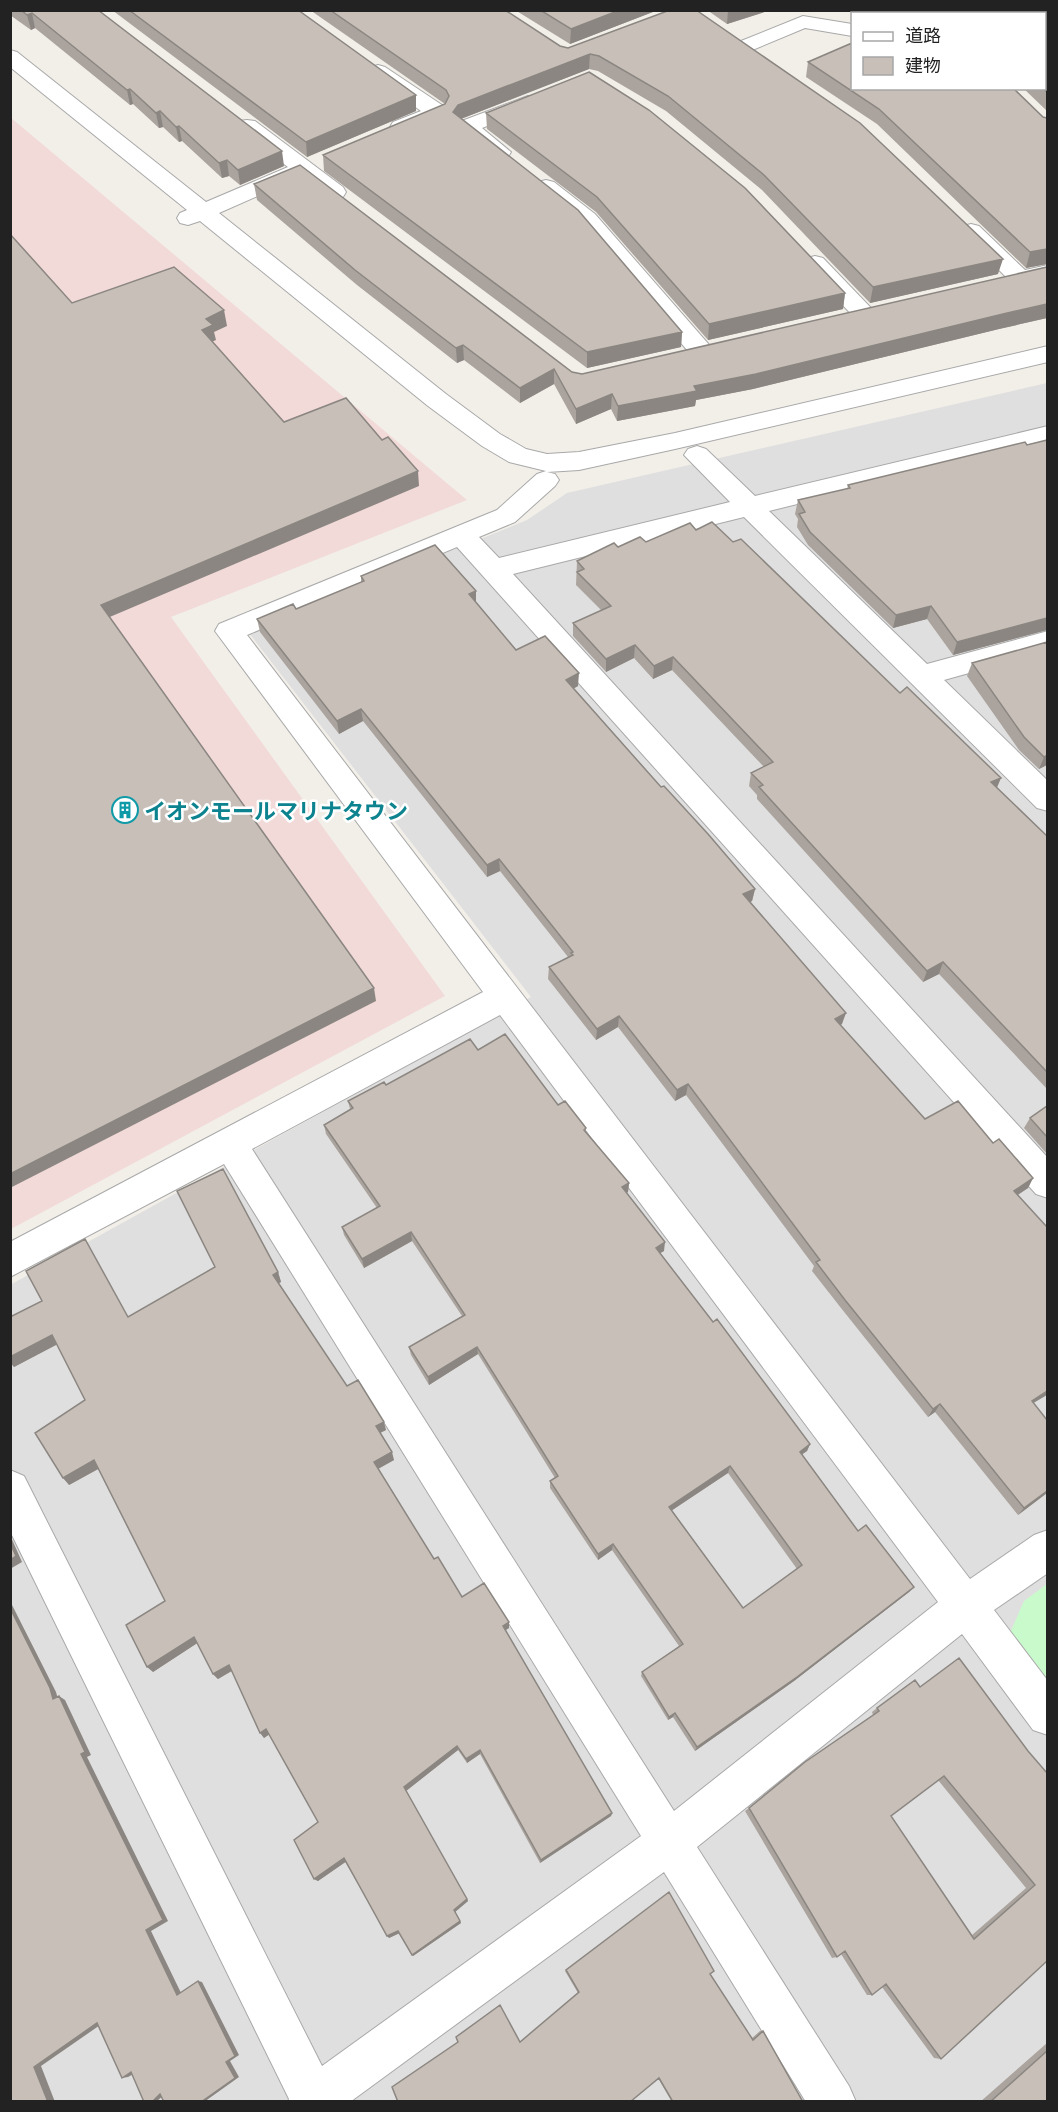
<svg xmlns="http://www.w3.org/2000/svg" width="1058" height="2112" font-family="Commissioner,'Noto Sans JP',sans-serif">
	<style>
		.residential { fill: #e0dfdf }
		.commercial { fill: #f2dad9 }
		.park { fill: #c8facc }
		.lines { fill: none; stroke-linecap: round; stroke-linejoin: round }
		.minor-casing { stroke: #a9a9a9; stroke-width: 2 }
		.minor { fill: #fff; fill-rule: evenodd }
		.wall { fill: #aba49e; fill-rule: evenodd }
		.shaded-wall { fill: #8b8681 }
		.building { fill: #c7bfb8; stroke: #8b8681; stroke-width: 1.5; fill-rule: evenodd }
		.labels { text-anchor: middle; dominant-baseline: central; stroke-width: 5; stroke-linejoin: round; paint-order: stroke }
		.culture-label { font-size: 22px; font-weight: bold; fill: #0d838f; stroke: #fff; text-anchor: start }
	</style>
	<rect width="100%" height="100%" fill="#f2efe9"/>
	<!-- residential -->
	<path class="residential" d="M1047 383V2101H11L10 1285 531 997 249 633 527 520 567 493Z"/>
	<!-- commercial -->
	<path class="commercial" d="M10 117 467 500 171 617 445 996 11 1229Z"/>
	<!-- park -->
	<path class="park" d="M1047 1584V1681L1010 1633 1024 1601Z"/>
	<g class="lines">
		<defs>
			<path id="minor" d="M803 16 852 24V36L805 28 750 51 743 53 736 51 733 47 736 43Z
				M10 50 17 52 206 202 288 167 239 131 236 126 239 121 247 120 255 121 343 187 346 192 343 197C326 201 314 187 301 177L219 213 446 394 500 434 526 449 547 454 579 452 675 433 1048 346V362L675 449 579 470 547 472 555 474 559 480 555 486 515 522 479 537 499 558 730 502 684 455 688 449 697 446 706 449 755 496 1048 426V442L769 511 927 664 1048 631V651L944 680 1048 781V811L1037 808 744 517 513 574 1048 1158V1198L1036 1194 457 547 247 635 970 1579 1034 1535 1048 1530V1573L994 1610 1048 1681V1735L1033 1730 962 1634 697 1847 849 2086 856 2102H806L664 1872 350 2102H288L289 2099 10 1531V1470L24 1476 322 2066 641 1836 224 1164 10 1277V1242L483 992 215 631 219 624 497 510 537 474 546 471 509 462 482 446 428 406 200 221 188 225 180 223 177 218 180 213 187 210 10 67ZM500 1015 938 1602 674 1811 252 1149Z
				M378 65 385 67 445 107 448 112 445 117C429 123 410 136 393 132L390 127 393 122 421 111 371 75 368 71 371 67Z
				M528 96 536 97 539 102 536 107 482 128 511 152 508 157C491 161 466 141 456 127L459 122Z
				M546 180 554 182 595 214 711 347 714 352 711 357 702 360 693 357 579 224 538 192 535 187 538 182Z
				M971 224 979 226 1025 270 1048 265V279L1020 285 1012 283 960 231 963 226Z
				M815 256 823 258 872 309 876 314 872 319 864 321 856 319 807 268 803 263 807 258Z"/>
		</defs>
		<!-- minor casing -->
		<use href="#minor" class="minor-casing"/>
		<!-- minor -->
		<use href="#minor" class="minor"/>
	</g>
	<!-- wall -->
	<path class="wall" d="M10 10H98L284 166 240 185 229 176 222 178 182 141 179 142 163 127 159 128 133 104 130 105 35 28 31 30 10 15Z
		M112 10H298L416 95V111L307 157Z
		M310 10H505L560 46 568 48 670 10 998 274 870 303 762 190 666 111 598 71 589 69 461 119 682 332 681 347 587 368 324 171 323 155 445 104Z
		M515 10H658L570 44Z
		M707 10H771L727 24Z
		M864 10H1047V17H1046L1047 19V111L1023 88H1044V14H883Z
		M808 62 1013 88 1047 264 1026 268 877 124 806 77Z
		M486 113 845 293 843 309 708 340 596 212 487 129Z
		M254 184 572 372 582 374 1047 267V318L999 329 753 389 696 400 695 406 617 421 611 409 576 424 554 384 520 403 464 360 457 363 357 285 257 200Z
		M1047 440V630L953 655 927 619 893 628 808 545 797 527 798 519 795 514 798 500 847 489 848 485Z
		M696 530 733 542 997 788 1047 836V1089L939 974 923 982 757 799V795L749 786 751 773 764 767 672 670 653 679 634 658 606 672 573 636V623L601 610 576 585 577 561 618 547 646 542Z
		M361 576 476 602 516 650 578 686 574 688 661 787 755 889 752 901 750 902 842 1024 840 1025 925 1119 993 1143 1033 1178 1028 1188 1018 1195 1034 1403 1047 1493 1018 1515 935 1412 928 1417 841 1308 812 1271 814 1266 686 1095 675 1101 618 1027 596 1040 548 979 549 967 568 957 500 871 487 877 363 721 339 734 260 632 257 619 296 609 361 582Z
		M1047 642V765L1039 769 1019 750 967 676 972 663Z
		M478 1050 558 1105 586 1128V1132L629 1183 628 1192 626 1193 664 1251 660 1253 713 1322 810 1444 807 1451 802 1454 858 1531 909 1592 794 1681 695 1751 673 1717 668 1720 641 1676 642 1672 679 1646 612 1550 598 1560 550 1488V1481L555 1478 478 1354 429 1385 411 1355 409 1347 462 1316 412 1241 364 1268 344 1235 342 1227 377 1208 326 1134 324 1125 350 1109 348 1101 386 1085ZM728 1473 797 1569 743 1608 672 1510Z
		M1047 1106V1154L1024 1128 1030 1118Z
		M177 1191 278 1272 281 1282 279 1283 347 1386 386 1430 380 1433 394 1460 378 1469 434 1559 462 1597 509 1628 505 1630 612 1813 611 1816 540 1863 480 1754 467 1763 458 1750 406 1791 468 1901 455 1912 461 1923 413 1956 399 1933 389 1938 345 1862 318 1881 314 1879 318 1822 269 1734 264 1738 232 1671 218 1679 213 1674 197 1643 153 1672 165 1601 98 1469 69 1485 85 1400 57 1344 14 1367 10 1362V1317L42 1301 129 1317 215 1267Z
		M920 1687 1028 1751 1047 1961 941 2059 934 2058 882 1987 872 1995H867L841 1954 837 1957 832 1958 745 1811 873 1715 872 1712 877 1708ZM938 1780 1026 1888 972 1935 891 1816Z
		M566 1970 710 1974 752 2038 760 2031H763L803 2102H672L658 2078 521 2042 578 1993 565 1971Z
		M1047 2043V2102H980Z"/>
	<!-- shaded-wall -->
	<path class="shaded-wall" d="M620 10H658L570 44 571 29Z
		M728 10H771L727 24Z
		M32 13 35 28 31 30 27 15Z
		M590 54 589 69 458 120 453 112 458 105Z
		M130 89 133 104 130 105 127 90Z
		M416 95V111L307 157 306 142Z
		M160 111 163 127 159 128 156 113Z
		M179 126 182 141 179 142 176 127Z
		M282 151 284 166 240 185 238 170Z
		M227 160 229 176 222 178 219 163Z
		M1047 249V264L1026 268 1030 252Z
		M1003 259 998 274 870 303 873 287Z
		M845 293 843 309 708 340 709 324Z
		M1047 304V318L999 329 753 389 696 400 695 406 617 421 618 406 694 386Z
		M224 310 227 326 214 332 216 340 205 345 202 330 206 319Z
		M682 332 681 347 587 368V352Z
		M463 345 464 360 457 363 456 348Z
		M554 369V384L520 403V388Z
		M612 394 611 409 576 424V409Z
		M418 471 419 486 105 619 101 605Z
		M476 591V605L469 594Z
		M931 606 927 619 893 628 896 615Z
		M1047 618V630L953 655 957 642Z
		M635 645 634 658 606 672V659Z
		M673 657 672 670 653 679 654 666Z
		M579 673 578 686 566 693V680Z
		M361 709 363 721 339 734 337 721Z
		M1047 755V765L1039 769 1044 757Z
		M1001 778 996 790 991 782Z
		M499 859 500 871 487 877V865Z
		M755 889 752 901 741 906 743 894Z
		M943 962 939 974 923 982 927 971Z
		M374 988 376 1001 10 1188V1174Z
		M846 1013 842 1024 832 1030 835 1019Z
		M619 1016 618 1027 596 1040 597 1029Z
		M688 1084 686 1095 675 1101 677 1090Z
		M1033 1178 1028 1188 1008 1201 1014 1191Z
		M629 1183 628 1192 621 1196 622 1187Z
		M411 1232 412 1241 364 1268 362 1259Z
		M665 1242 664 1251 655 1256 656 1248Z
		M278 1272 281 1282 277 1284 273 1275Z
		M52 1335 58 1344 14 1367 10 1362V1357Z
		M477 1347 478 1354 429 1385 428 1377Z
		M1047 1391V1395L1025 1408 1032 1401Z
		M940 1404 935 1412 928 1417 933 1409Z
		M384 1422 386 1430 378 1434 376 1426Z
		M810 1444 807 1451 797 1458 800 1452Z
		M392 1452 394 1460 376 1470 374 1462Z
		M94 1460 100 1468 69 1485 63 1478Z
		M730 1466 728 1473 668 1513 669 1507Z
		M1047 1491V1493L1018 1515 1024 1508Z
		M10 1535 22 1562 10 1569Z
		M613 1544 612 1550 598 1560V1554Z
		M914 1587 909 1592 794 1681 695 1751 697 1747Z
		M10 1601 56 1692 59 1703 53 1699 10 1608Z
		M509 1622V1628L503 1632V1626Z
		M194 1637 199 1642 153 1672 147 1667Z
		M229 1665 233 1670 218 1679 213 1674Z
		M59 1696 65 1700 91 1755 87 1757 168 1921 151 1931 182 1995H177L146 1930Z
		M675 1713 673 1717 668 1720 669 1717Z
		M266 1729 270 1734 264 1738 260 1733Z
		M457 1746 458 1750 406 1791 404 1787Z
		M480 1750V1754L467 1763 466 1759Z
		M612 1813 611 1816 540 1863 541 1860Z
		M344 1858 347 1861 318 1881 314 1879Z
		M467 1899 468 1901 455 1912 454 1910Z
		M460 1921 461 1923 413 1956 412 1955Z
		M398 1931 400 1933 389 1938 387 1936Z
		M198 1981 202 1982 239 2055 230 2061 239 2077 204 2102H201L226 2062Z
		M97 2023H103L41 2066 55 2102H48L34 2067Z
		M131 2072H137L128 2077 122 2078Z
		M160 2094H165L156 2102H152Z"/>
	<!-- building -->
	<path class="building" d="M21 10H98L282 151 238 170 227 160 219 163 179 126 176 127 160 111 156 113 130 89 127 90 32 13 27 15Z
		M129 10H298L416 95 306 142Z
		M330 10H505L560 46 568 48 670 10H696L860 123 1003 259 873 287 764 175 668 96 599 56 590 54 458 105 453 112 578 210 682 332 587 352 323 155 445 104 449 96 446 90Z
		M540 10H620L571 29Z
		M929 10H1046V18L1047 19V92L1043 88H1044V14H922Z
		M852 43V88H1013L1043 117 1047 118V249L1030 252 879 109 808 62Z
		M589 72 649 110 745 188 845 293 709 324 597 197 486 113Z
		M300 165 572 372 582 374 1047 267V304L1003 314 756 374 694 386 697 391 618 406 612 394 576 409 554 369 520 388 463 345 456 348 435 332 355 270 254 184Z
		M10 234 72 303 174 267 224 310 206 319 213 325 202 330 284 422 346 398 382 440 388 437 418 471 101 605 374 988 10 1174Z
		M1047 440V618L957 642 931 606 896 615 810 532 799 514 805 512 798 500 850 488 848 485 1025 442 1027 445Z
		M712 522 733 542 741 539 900 693 907 687 1001 778 991 782 1047 836V1072L943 962 927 971 759 787 763 785 751 773 773 762 673 657 654 666 635 645 606 659 573 623 611 606 577 572 584 569 577 561 614 543 618 547 640 537 646 542 690 523 696 530Z
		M435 545 476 591 469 594 516 650 545 636 579 673 566 680 661 787 664 786 708 834 755 889 743 894 846 1013 835 1019 925 1119 958 1101 993 1143 999 1139 1033 1178 1014 1191 1047 1227V1391L1032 1401 1047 1420V1491L1024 1508 940 1404 933 1409 845 1300 816 1262 820 1260 688 1084 677 1090 619 1016 597 1029 549 967 573 955 571 953 573 952 499 859 487 865 361 709 337 721 257 619 293 604 296 609 364 581 361 576Z
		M1047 642V755L1044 757 1024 737 972 663Z
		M505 1034 558 1105 565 1101 586 1128 584 1130 629 1183 622 1187 665 1242 656 1248 713 1322 717 1319 810 1444 800 1452 858 1531 866 1525 914 1587 797 1677 697 1747 675 1713 669 1717 642 1672 683 1644 613 1544 598 1554 550 1481 558 1476 477 1347 428 1377 409 1347 465 1315 411 1232 362 1259 342 1227 380 1206 324 1125 353 1108 348 1101 384 1082 386 1085 470 1039 478 1050ZM730 1466 802 1565 743 1608 669 1507Z
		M1047 1106V1137L1030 1118Z
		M223 1169 278 1272 273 1275 347 1386 358 1380 384 1422 376 1426 392 1452 374 1462 434 1559 438 1557 462 1597 484 1583 509 1622 503 1626 612 1813 541 1860 480 1750 466 1759 457 1746 404 1787 467 1899 454 1910 460 1921 412 1955 398 1931 387 1936 344 1858 314 1879 294 1840 318 1822 266 1729 260 1733 229 1665 213 1674 194 1637 147 1667 126 1625 165 1601 94 1460 63 1478 35 1433 85 1400 52 1335 10 1357V1317L42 1301 26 1271 85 1239 128 1317 215 1267 177 1191Z
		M10 1543 16 1556 10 1560Z
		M10 1608 50 1688 53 1699 59 1696 85 1752 81 1754 163 1920 146 1930 177 1995 198 1981 235 2056 226 2062 235 2078 201 2102H164L160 2094 152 2102H144L131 2072 122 2078 97 2023 34 2067 48 2102H10Z
		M959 1658 1028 1751 1047 1773V1961L941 2059 886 1984 872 1995 845 1951 837 1957 749 1808 805 1762 879 1711 877 1708 915 1680 920 1687ZM944 1776 1035 1885 974 1939 891 1816Z
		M669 1892 714 1971 710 1974 753 2040 763 2031 803 2102H673L659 2078 630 2102H398L392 2087 458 2042 456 2037 500 2005 520 2042 579 1992 566 1970Z
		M1047 2051V2102H990Z"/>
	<!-- icons -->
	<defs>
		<symbol id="building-ring" viewBox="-11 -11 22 22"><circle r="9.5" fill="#fff" stroke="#0f9aa8" stroke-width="1.5"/><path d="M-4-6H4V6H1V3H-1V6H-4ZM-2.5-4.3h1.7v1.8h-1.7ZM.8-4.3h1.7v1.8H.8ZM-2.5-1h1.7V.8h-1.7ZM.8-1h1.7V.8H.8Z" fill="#0f9aa8"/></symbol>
	</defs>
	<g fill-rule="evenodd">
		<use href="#building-ring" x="110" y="795" width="30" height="30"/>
	</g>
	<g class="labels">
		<!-- culture labels -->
		<g class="culture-label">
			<text x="144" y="810">イオンモールマリナタウン</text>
		</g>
	</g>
	<!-- border -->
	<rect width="1058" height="2112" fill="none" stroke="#222222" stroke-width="24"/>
	<!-- legend -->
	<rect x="851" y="12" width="195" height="78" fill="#ffffff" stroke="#a7a7a7" stroke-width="1.5"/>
	<rect x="863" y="32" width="30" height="9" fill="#ffffff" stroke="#a7a7a7" stroke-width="1.5"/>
	<text x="905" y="42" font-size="18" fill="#222222">道路</text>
	<rect x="863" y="57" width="30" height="18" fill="#c7bfb8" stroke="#a7a7a7" stroke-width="1.5"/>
	<text x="905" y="72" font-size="18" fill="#222222">建物</text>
</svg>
